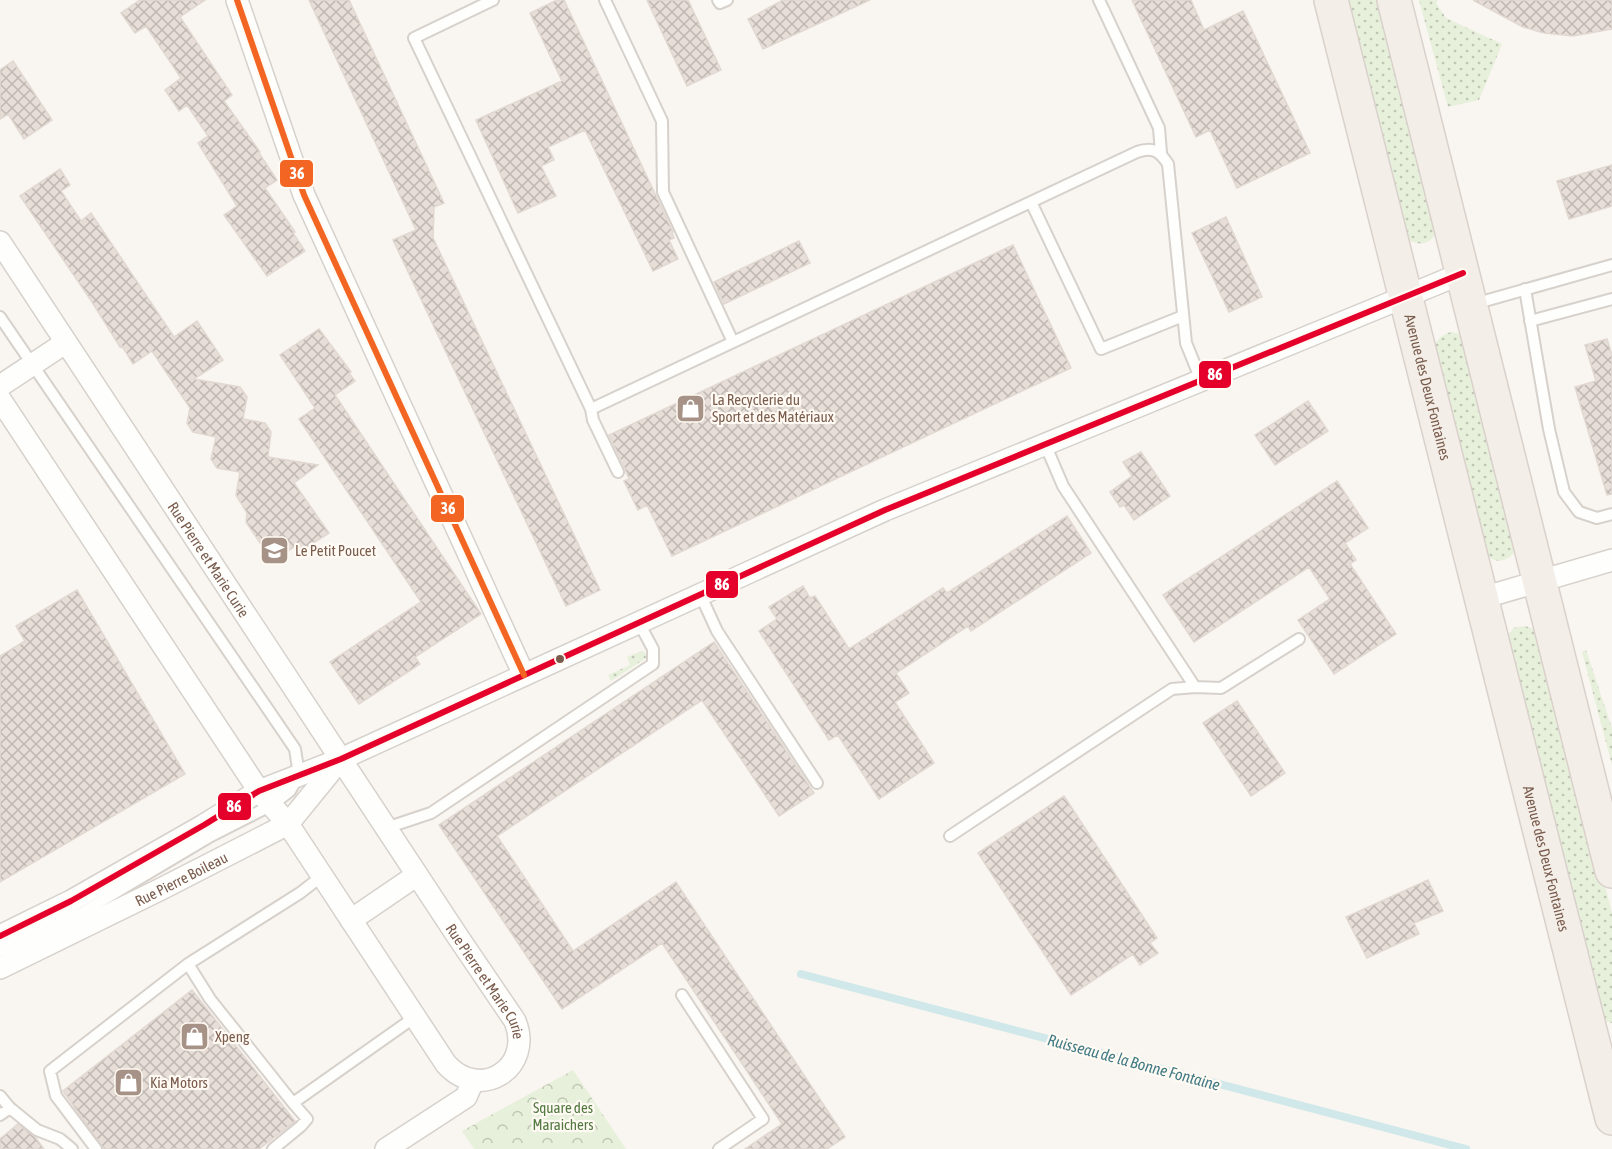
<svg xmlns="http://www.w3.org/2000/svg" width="1612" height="1149" font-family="'Asap Condensed',sans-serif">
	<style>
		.grass { fill: url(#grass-dots) }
		.park { fill: url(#park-crowns) }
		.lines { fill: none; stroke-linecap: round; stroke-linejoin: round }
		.stream { stroke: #d0e8ea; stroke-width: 8 }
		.building { fill: url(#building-cross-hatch); stroke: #e2d8d2; stroke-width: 1.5 }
		.service-casing { stroke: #d7d1cb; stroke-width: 14 }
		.minor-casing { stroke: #d7d1cb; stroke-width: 24 }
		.primary-casing { stroke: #dad1cc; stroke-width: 36 }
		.service { stroke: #fefefd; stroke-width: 10 }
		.minor { stroke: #fefefd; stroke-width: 21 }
		.primary { stroke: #f3eee8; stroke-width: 33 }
		.bus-1-casing { stroke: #fffaf3; stroke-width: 10 }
		.bus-2-casing { stroke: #fffaf3; stroke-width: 10 }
		.bus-1 { stroke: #e4002b; stroke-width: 6 }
		.bus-2 { stroke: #f26522; stroke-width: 6 }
		.bus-dot { fill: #7a5c4d; stroke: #fffaf3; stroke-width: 2 }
		.labels { text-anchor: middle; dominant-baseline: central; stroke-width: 4.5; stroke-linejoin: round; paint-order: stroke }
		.street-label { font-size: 15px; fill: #7a5c4d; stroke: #fffaf3 }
		.poi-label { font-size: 15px; fill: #7a5c4d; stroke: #fffaf3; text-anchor: start }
		.park-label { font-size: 15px; fill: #537a41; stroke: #fffaf3 }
		.water-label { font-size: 16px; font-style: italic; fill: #437c86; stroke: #fffaf3 }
		.line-badge { stroke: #fffaf3; stroke-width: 2 }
		.badge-label { font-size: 16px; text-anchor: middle; font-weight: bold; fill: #fff }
	</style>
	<defs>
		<pattern id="grass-dots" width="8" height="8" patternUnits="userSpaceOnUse" patternTransform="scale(1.5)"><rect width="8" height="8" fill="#e7f0db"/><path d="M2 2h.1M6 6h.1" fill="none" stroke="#c0c6b4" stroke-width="1.8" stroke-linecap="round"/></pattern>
		<pattern id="park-crowns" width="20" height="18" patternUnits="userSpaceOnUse" patternTransform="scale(1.5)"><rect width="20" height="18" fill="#e7f0db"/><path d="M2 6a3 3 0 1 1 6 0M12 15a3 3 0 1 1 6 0" fill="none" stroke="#c0c6b4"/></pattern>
		<pattern id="building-cross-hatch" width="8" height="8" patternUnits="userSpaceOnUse" patternTransform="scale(1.5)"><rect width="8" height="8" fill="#e6ded7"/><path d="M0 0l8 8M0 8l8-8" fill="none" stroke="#bfb7b1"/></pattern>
	</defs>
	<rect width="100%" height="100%" fill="#f9f5f0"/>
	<!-- grass -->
	<path class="grass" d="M1345 0H1383L1438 231C1430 245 1419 247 1406 238Z
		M1419 0H1438L1436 3 1446 18 1502 44 1479 100 1448 107Z
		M1451 332 1461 334 1468 339 1517 549C1505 565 1493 564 1481 549L1433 350C1436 340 1441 335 1451 332Z
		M1525 626 1536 630 1541 636 1612 913V1023L1602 1020 1508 637 1513 628Z
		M1586 650 1612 728V765L1582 652Z
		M642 651 645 652 646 658 611 681 608 675 630 665 627 657Z"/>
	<!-- park -->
	<path class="park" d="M573 1070 626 1149H474L462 1131Z"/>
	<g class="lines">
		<!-- stream -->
		<path class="stream" d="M801 974 1466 1149"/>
	</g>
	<!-- building -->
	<path class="building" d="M140 0H205L180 17 232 95 224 101 260 152 259 153 277 180 265 188 295 232 293 233 305 251 267 276 224 215 237 206 198 143 208 136 187 105 179 111 165 90 181 78 146 26 135 33 121 13Z
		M309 0H349L444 203 434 207 433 238 600 590 566 606 393 240 416 230Z
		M557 0H564L673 232 672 233 674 238 669 240 678 259 653 271 585 130 548 147 554 160 541 166 556 196 518 213 476 120 562 81 530 13Z
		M647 0H688L721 70 687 86Z
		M783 0H870L763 49 748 19Z
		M1132 0H1191L1204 30 1243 11 1310 153 1237 188 1210 130 1196 137Z
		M1473 0H1612V29L1573 36 1544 33 1523 27Z
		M13 61 52 120 24 139 8 114 0 119V70Z
		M1612 165V206L1569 219 1557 181Z
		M60 169 70 185 61 191 81 221 91 213 174 337 197 321 223 360 194 379 240 387 247 397 243 419 265 423 271 432 268 457 318 465 294 483 329 533 301 551 297 545 279 557 268 555 246 522 247 513 236 495 240 472 217 468 211 459 216 437 193 432 187 423 190 408 152 351 133 364 122 346 120 347 92 302 20 196Z
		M1226 217 1262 297 1229 312 1192 233Z
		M799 241 810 263 724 304 714 282Z
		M1013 245 1071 368 672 556 647 505 638 510 624 481 629 479 625 469 609 435Z
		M319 329 351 372 349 373 355 381 335 395 481 614 415 657 420 664 359 704 330 662 421 602 299 419 315 408 280 355Z
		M1607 339 1612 355V494L1607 495 1575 387 1596 381 1585 345Z
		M1308 401 1328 431 1275 465 1255 435Z
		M1141 452 1170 496 1134 520 1124 505 1120 507 1110 492 1132 476 1123 462Z
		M1337 481 1368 528 1345 543 1356 560 1350 564 1396 634 1334 674 1298 620 1330 599 1309 567 1194 642 1163 595Z
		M1067 516 1091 553 971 631 968 626 896 673 909 693 895 702 934 763 879 799 838 735 829 740 759 631 777 619 769 607 803 586 810 598 815 596 849 649 943 588 947 593Z
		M77 590 185 774 0 882V656L25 641 16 626Z
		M714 642 814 793 779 816 702 700 497 836 573 951 676 882 845 1137 827 1149H745L782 1124 662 943 562 1009 439 825Z
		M1237 701 1285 773 1251 796 1203 723Z
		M1064 796 1157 938 1150 943 1158 953 1140 965 1133 954 1071 995 978 853Z
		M1428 880 1443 911 1414 923 1419 934 1367 958 1346 917Z
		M192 990 295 1121 259 1149H104L63 1091Z
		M18 1124 35 1137 44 1149H0V1139Z"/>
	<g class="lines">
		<defs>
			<path id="service" d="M493 0 414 38 591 409 1137 152C1152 147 1159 150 1168 164L1186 343 1201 380
				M605 0 662 121 663 192 733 342
				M718 0 720 3 727 0
				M1099 0 1159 128 1161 153
				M1031 202 1101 349 1183 316
				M1525 289 1549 429 1564 492 1579 512 1597 518 1612 514
				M1474 304 1612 265
				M0 317 295 749 299 775 290 791 272 805 211 836 83 912 0 951
				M1530 321 1612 299
				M591 409 593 420 618 472
				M700 594 717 631 817 783
				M1195 687 1221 688 1299 639
				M386 828 431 813 653 664V649L639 623
				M950 836 1172 689 1195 687 1063 486 1045 444
				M188 964 210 999 293 1103 415 1017
				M682 995 763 1119 719 1149
				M0 1096 10 1108 0 1115
				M10 1108 37 1130 60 1139 72 1149
				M96 1149 56 1096 50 1071 188 964 300 893 322 876
				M273 1149 301 1126 307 1119 293 1103"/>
			<g id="minor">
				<path d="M237 0 304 195 524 675"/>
				<path id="s1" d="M0 242 458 937 515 1021C534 1068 480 1102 446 1064L288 824 259 791 0 399"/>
				<path d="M0 386 65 343"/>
				<path d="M1482 598 1612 560"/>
				<path d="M351 920 417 875"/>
				<path d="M0 936 71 901 204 825 259 791 341 759 885 510 1463 273"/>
				<path id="s2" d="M0 968 161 889 288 824 340 760"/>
				<path d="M386 1149 466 1097 473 1081"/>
			</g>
			<g id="primary">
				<path id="s3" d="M1331 0 1612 1118"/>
				<path d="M1394 0 1612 871"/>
			</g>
		</defs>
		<!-- service casing -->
		<use href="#service" class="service-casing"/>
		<!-- minor casing -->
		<use href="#minor" class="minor-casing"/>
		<!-- primary casing -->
		<use href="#primary" class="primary-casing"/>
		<!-- service -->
		<use href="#service" class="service"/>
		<!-- minor -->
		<use href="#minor" class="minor"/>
		<!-- primary -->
		<use href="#primary" class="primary"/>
		<defs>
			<path id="bus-1" d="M0 936 71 901 204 825 259 791 341 759 885 510 1463 273"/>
			<path id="bus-2" d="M237 0 304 195 524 675"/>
		</defs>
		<!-- bus-1 casing -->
		<use href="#bus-1" class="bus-1-casing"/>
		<!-- bus-2 casing -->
		<use href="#bus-2" class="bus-2-casing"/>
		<!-- bus-1 -->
		<use href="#bus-1" class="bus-1"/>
		<!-- bus-2 -->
		<use href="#bus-2" class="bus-2"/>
	</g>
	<!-- icons -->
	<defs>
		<symbol id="shop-square" viewBox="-11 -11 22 22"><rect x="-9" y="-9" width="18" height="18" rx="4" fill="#a69286" stroke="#fffaf3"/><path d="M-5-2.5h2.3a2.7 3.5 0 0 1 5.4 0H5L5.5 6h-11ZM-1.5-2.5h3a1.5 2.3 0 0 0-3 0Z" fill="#fff"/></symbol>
		<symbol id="school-square" viewBox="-11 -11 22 22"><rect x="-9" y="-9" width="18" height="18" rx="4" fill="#a69286" stroke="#fffaf3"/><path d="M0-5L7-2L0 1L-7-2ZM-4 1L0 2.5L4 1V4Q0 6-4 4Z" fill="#fff"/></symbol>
	</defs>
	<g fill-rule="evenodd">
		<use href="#shop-square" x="674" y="392" width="33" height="33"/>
		<use href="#school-square" x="258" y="534" width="33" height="33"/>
		<use href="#shop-square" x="178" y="1020" width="33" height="33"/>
		<use href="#shop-square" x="112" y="1066" width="33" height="33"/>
	</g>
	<!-- markers -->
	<circle class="bus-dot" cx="560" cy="659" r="5"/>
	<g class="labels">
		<!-- street labels -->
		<g class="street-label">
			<text stroke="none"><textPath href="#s3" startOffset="399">Avenue des Deux Fontaines</textPath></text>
			<text stroke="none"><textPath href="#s1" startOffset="380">Rue Pierre et Marie Curie</textPath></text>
			<text stroke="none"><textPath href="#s3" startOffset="885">Avenue des Deux Fontaines</textPath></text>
			<text stroke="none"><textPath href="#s2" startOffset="202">Rue Pierre Boileau</textPath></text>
			<text stroke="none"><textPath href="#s1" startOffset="885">Rue Pierre et Marie Curie</textPath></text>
		</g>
		<!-- poi labels -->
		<g class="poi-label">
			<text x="712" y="399">La Recyclerie du<tspan x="712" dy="17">Sport et des Matériaux</tspan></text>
			<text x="295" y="550">Le Petit Poucet</text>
			<text x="215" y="1036">Xpeng</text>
			<text x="150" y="1082">Kia Motors</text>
		</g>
		<!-- park labels -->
		<g class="park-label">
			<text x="563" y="1107">Square des<tspan x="563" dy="17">Maraichers</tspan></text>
		</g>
		<!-- water labels -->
		<g class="water-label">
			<text transform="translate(1134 1062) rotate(15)">Ruisseau de la Bonne Fontaine</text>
		</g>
	</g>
	<g class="line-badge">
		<rect x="279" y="159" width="35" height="29" rx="6" fill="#f26522"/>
		<rect x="1198" y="360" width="34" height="29" rx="6" fill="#e4002b"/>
		<rect x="430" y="494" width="35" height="29" rx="6" fill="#f26522"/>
		<rect x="705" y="570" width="34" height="29" rx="6" fill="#e4002b"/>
		<rect x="217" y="792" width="35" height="29" rx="6" fill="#e4002b"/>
	</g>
	<g class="badge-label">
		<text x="297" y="179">36</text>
		<text x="1215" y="380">86</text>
		<text x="448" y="514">36</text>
		<text x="722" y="590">86</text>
		<text x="234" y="812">86</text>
	</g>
</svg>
